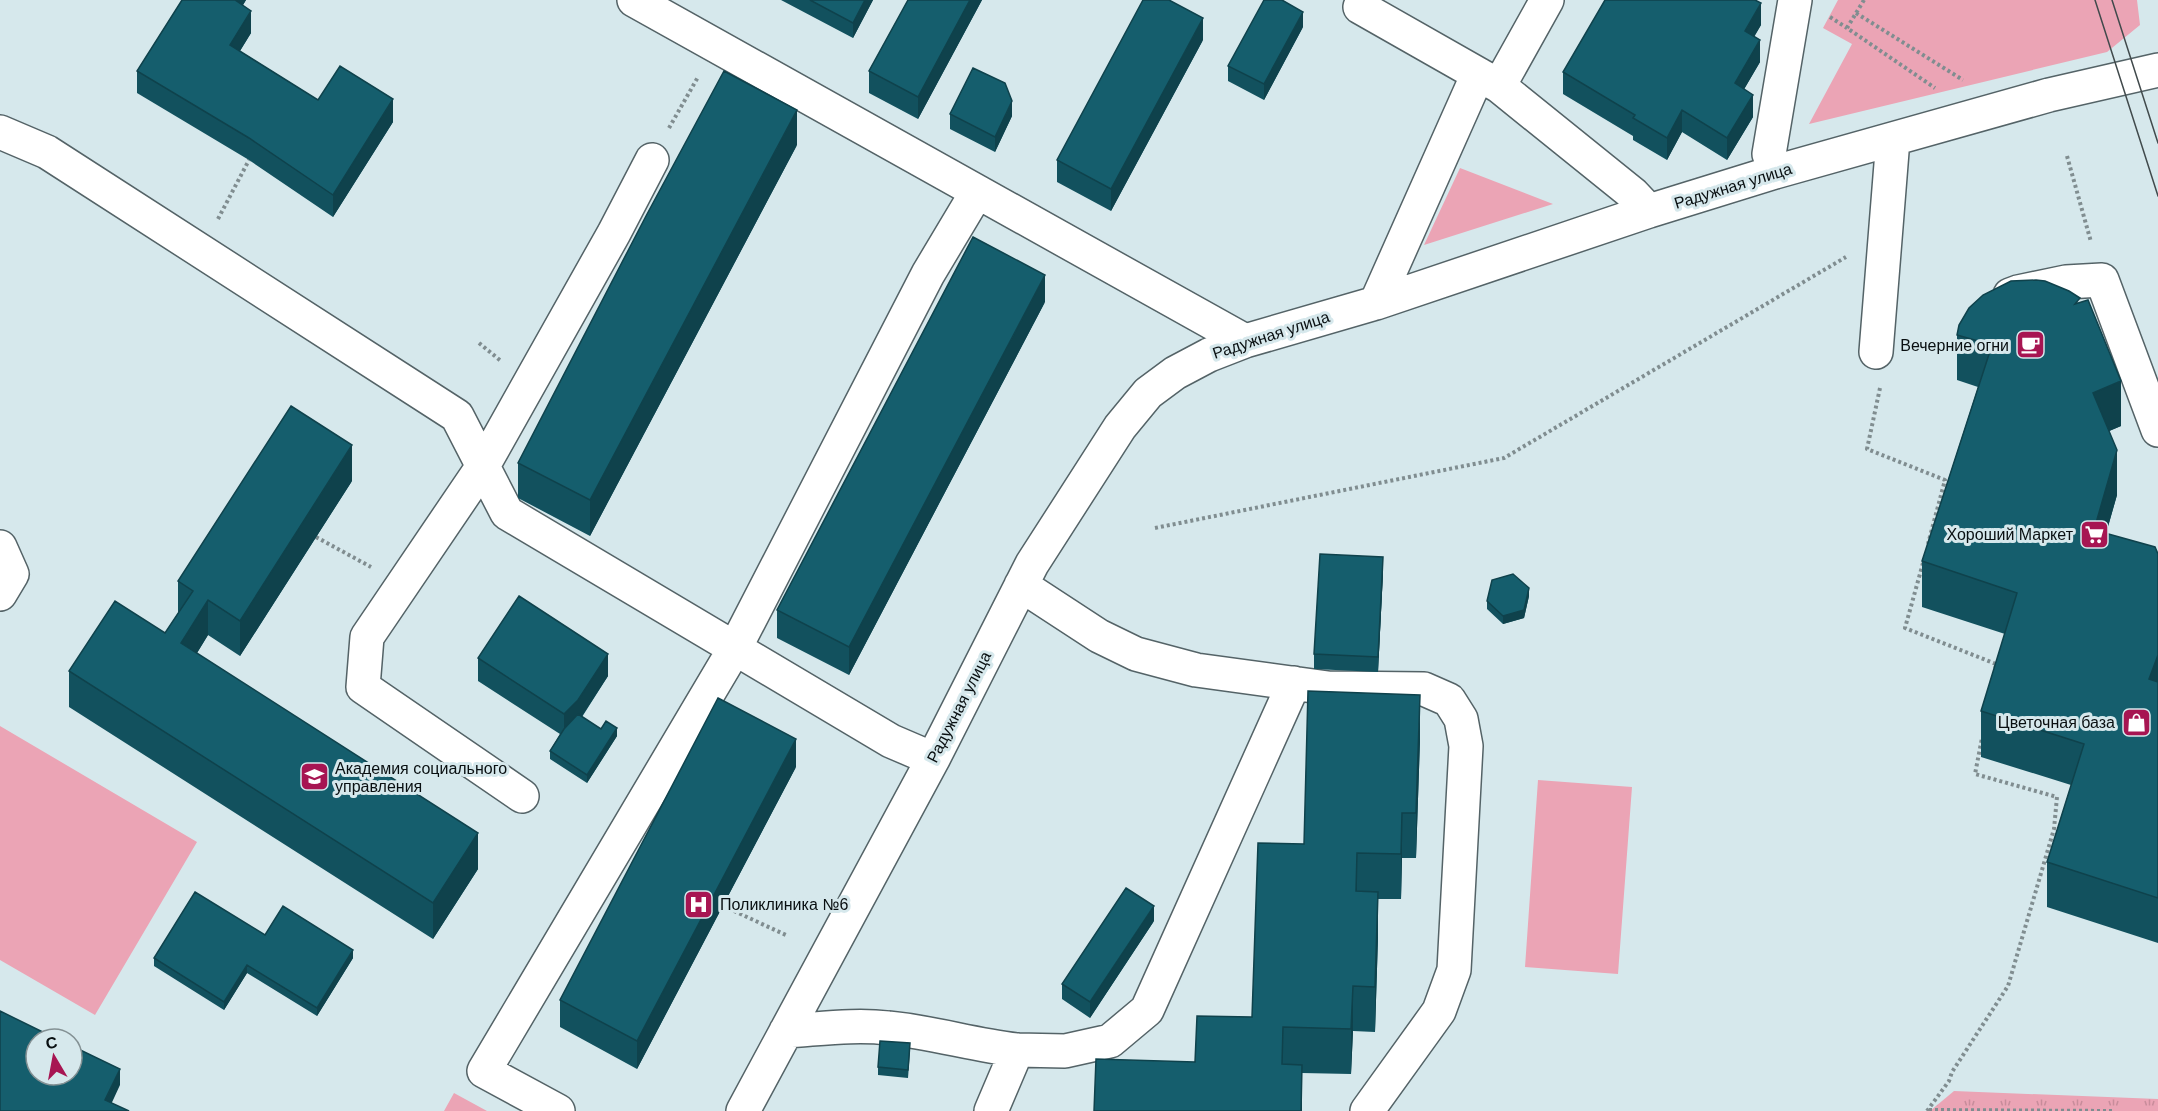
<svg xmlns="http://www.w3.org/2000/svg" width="2158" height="1111" font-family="Helvetica,sans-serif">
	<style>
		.grass { fill: #eba4b5 }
		.park { fill: url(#park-tufts) }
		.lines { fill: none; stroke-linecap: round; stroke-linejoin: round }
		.minor-casing { stroke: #546367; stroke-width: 36 }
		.path { stroke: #808d90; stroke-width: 4; stroke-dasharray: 3 3; stroke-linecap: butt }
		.minor { stroke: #fff; stroke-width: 33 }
		.tram { stroke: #414a4c; stroke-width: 1.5 }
		.wall { fill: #12515e }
		.shaded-wall { fill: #0f424c }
		.building { fill: #155e6d; stroke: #0f424c; stroke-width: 1.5 }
		.labels { text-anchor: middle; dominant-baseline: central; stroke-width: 6; stroke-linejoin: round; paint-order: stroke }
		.street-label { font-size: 16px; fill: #090f11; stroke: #d6e8ec }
		.poi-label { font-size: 16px; fill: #090f11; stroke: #d6e8ec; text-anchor: end }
	</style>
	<defs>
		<pattern id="park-tufts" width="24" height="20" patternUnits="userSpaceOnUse" patternTransform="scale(1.5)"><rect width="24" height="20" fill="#eba4b5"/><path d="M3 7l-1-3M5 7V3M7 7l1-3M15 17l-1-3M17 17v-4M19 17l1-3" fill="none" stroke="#c88c9b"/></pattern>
	</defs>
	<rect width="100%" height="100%" fill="#d6e8ec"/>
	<!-- grass -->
	<path class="grass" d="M1838 0H2137L2140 25 2107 52 1809 124 1852 44 1823 28Z
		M1460 168 1553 204 1424 245Z
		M0 726 197 842 95 1015 0 960Z
		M1538 780 1632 787 1618 974 1525 967Z
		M454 1093 487 1111H444Z"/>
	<!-- park -->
	<path class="park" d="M1954 1091 2158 1099V1111H1930Z"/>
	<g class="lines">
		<defs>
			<path id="minor" d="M634 0 1245 341
				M1360 7 1499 86 1633 194 1649 211
				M1499 86 1547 0
				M0 132 47 152 457 416 507 513 891 741 933 759
				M1775 172 1769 154 1795 0
				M2010 295 2018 292 2066 282 2102 280 2158 430
				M1376 303 1478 74
				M1876 352 1893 139
				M0 547 12 574 0 594
				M1021 585 1099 636 1136 654 1196 670 1328 688 1424 689 1449 700 1461 719 1466 746 1454 970 1439 1011 1367 1111
				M522 796 363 687 367 637 483 466 614 233 652 160
				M786 1031C820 1029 855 1024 888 1028 932 1032 973 1045 1017 1050L991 1111
				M1017 1050 1065 1051 1110 1041 1147 1010 1294 683
				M558 1111 484 1071 735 648 928 274 977 192
				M743 1111 933 759 1032 564 1120 427 1148 393 1175 373 1209 355 1245 341 1376 303 1649 211 1775 172 2049 95 2158 70"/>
		</defs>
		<!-- minor casing -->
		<use href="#minor" class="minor-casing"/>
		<!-- path -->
		<path class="path" d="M1864 0 1847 28 1935 88
			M1856 13 1963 80
			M1830 17 1847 28
			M669 128 698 77
			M2067 156 2091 242
			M218 219 249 160
			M479 343 501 361
			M1880 388 1867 449 1945 480 1928 544
			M1155 528 1504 458 1846 257
			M316 537 371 567
			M1923 563 1905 628 1996 664 1995 668
			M723 906 786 935
			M1929 1110 2115 1111
			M1927 1111 1949 1081 1952 1072 2008 986 2054 829 2057 797 1975 774 1982 738"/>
		<!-- minor -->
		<use href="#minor" class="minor"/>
		<!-- tram -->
		<path class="tram" d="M2095 0 2158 196
			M2112 0 2158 143"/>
	</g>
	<!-- wall -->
	<path class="wall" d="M182 0H246L243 5 251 33 240 51 318 100 393 122 333 217 249 160 137 93V71Z
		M781 0H873L853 38Z
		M908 0H982L918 119 869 93V71Z
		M1761 25 1754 36 1760 62 1744 89 1753 117 1727 160 1682 132 1667 160 1633 140V136L1563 94V72Z
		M1303 27 1264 100 1228 81V66Z
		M1203 40 1111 211 1057 182V160Z
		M950 114 1012 116 995 152 950 129Z
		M797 145 590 536 518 498V463Z
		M1045 302 849 675 777 638V610Z
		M2080 303 2121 426 2109 431 2117 495 2106 534 2158 554V943L2047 907V862L2071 785 1981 757V711L2005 634 1922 607V561L1978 387 1957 380V335Z
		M352 481 240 656 208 635 197 653 478 869 433 939 69 707V671L165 633 178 613V581Z
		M1383 573 1378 672 1314 669V654Z
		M1529 596 1524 618 1503 624 1487 609V601Z
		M478 658 608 676 582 717 601 729 617 736 587 783 550 759V751L560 734 478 681Z
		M1420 740 1416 858H1402L1401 899H1378V937L1375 1032 1353 1031 1351 1074 1302 1073V1111H1094L1195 1062 1252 1017 1304 844Z
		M796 767 637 1069 560 1027V1000Z
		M1154 921 1090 1018 1062 999V984Z
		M265 935 353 958 317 1016 247 973 224 1010 154 966V958Z
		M910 1051 908 1078 878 1075V1067Z"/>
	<!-- shaded-wall -->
	<path class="shaded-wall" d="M233 0H246L233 21Z
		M865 0H873L853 38V23Z
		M970 0H982L918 119V97Z
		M1761 3V25L1745 53V31Z
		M251 11V33L230 67V45Z
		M1303 12V27L1264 100V84Z
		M1203 18V40L1111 211V189Z
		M1760 40V62L1735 105V83Z
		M1753 95V117L1727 160V138Z
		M393 99V122L333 217V195Z
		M1012 101V116L995 152V137Z
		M797 110V145L590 536V500Z
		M1682 110V132L1667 160V138Z
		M1045 275V302L849 675V647Z
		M2121 381V426L2093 438V393Z
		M352 445V481L240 656V621Z
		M2117 450V495L2094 575V530Z
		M1383 557V573L1378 672V657Z
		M1529 588V596L1524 618 1503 624V616Z
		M208 600V635L181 679V643Z
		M608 654V676L578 722 564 736V714Z
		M2158 655V701L2149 679Z
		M1420 695V740L1416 858V813Z
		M617 728V736L587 783V775Z
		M796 739V767L637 1069V1041Z
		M1402 813V858L1401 899V854Z
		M478 833V869L433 939V903Z
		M1357 853V898L1356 891Z
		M1378 892V937L1375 1032V987Z
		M1154 906V921L1090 1018V1002Z
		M353 950V958L317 1016V1008Z
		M247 965V973L224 1010V1002Z
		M1353 986V1031L1351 1074V1029Z
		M1302 1065V1111H1301Z
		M120 1069V1085L108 1111 105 1100Z"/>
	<!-- building -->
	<path class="building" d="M182 0H235L251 11 230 45 318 100 340 66 393 99 333 195 249 138 137 71Z
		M810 0H865L853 23Z
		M908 0H970L918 97 869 71Z
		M1143 0H1169L1203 18 1111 189 1057 160Z
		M1264 0H1282L1303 12 1264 84 1228 66Z
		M1605 0H1755L1761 3 1745 31 1760 40 1735 83 1753 95 1727 138 1682 110 1667 138 1633 118 1635 115 1563 72Z
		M973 68 1005 83 1012 101 995 137 950 114Z
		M724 71 797 110 590 500 518 463 646 216Z
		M973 237 1045 275 849 647 777 610Z
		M2036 280 2045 281 2069 291 2080 298 2075 304 2088 300 2121 381 2093 393 2117 450 2094 530 2155 547 2158 554V655L2149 679 2158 682V898L2047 862 2084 744 1981 711 2017 593 1922 561 1992 345 1957 335 1959 325 1969 308 1983 295 2011 281Z
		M291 406 352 445 240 621 208 600 181 643 478 833 433 903 69 671 115 601 165 633 193 591 178 581Z
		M1320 554 1383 557 1378 657 1314 654Z
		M1513 574 1529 588 1524 610 1503 616 1487 601 1492 580Z
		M519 596 608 654 578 700 564 714 478 658Z
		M1308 691 1420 695 1416 813H1402L1401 854 1357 853 1356 891 1378 892 1375 987 1353 986 1351 1029 1283 1027 1282 1064 1302 1065 1301 1111H1094L1096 1059 1195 1062 1197 1016 1252 1017 1258 843 1304 844Z
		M718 698 796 739 637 1041 560 1000Z
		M578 714 601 729 606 721 617 728 587 775 550 751 564 729Z
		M1126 888 1154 906 1090 1002 1062 984Z
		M195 892 265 935 283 906 353 950 317 1008 247 965 224 1002 154 958Z
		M0 1011 57 1039H36V1075H72V1046L120 1069 105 1100 129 1111H0Z
		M880 1041 910 1043 908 1070 878 1067Z"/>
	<!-- icons -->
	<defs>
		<symbol id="cafe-square" viewBox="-11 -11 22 22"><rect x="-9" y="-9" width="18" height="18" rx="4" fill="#a71552" stroke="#d6e8ec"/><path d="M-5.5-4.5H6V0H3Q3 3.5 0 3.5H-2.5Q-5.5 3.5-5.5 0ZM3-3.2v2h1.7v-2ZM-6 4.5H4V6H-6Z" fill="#fff"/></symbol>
		<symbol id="supermarket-square" viewBox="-11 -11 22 22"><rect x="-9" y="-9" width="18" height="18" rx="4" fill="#a71552" stroke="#d6e8ec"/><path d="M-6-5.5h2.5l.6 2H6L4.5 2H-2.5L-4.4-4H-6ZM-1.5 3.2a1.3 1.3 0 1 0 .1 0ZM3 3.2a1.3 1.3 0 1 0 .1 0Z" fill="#fff"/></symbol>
		<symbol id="shop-square" viewBox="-11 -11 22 22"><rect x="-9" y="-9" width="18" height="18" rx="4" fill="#a71552" stroke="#d6e8ec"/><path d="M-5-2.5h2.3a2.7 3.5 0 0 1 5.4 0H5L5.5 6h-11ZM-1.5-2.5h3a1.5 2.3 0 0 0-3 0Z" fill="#fff"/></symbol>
		<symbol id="university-square" viewBox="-11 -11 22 22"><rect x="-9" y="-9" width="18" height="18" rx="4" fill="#a71552" stroke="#d6e8ec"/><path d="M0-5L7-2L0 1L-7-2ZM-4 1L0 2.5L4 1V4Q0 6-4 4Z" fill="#fff"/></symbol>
		<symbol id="hospital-square" viewBox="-11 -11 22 22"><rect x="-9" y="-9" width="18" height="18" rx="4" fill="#a71552" stroke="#d6e8ec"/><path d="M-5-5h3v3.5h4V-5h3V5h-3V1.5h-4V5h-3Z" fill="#fff"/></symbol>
	</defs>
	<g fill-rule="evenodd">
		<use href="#cafe-square" x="2014" y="328" width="33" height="33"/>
		<use href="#supermarket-square" x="2078" y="518" width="33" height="33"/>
		<use href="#shop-square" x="2120" y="706" width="33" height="33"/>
		<use href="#university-square" x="298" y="760" width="33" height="33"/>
		<use href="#hospital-square" x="682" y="888" width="33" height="33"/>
	</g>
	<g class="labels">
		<!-- street labels -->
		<g class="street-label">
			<text transform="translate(1733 186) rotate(-17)">Радужная улица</text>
			<text transform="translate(1271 335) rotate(-18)">Радужная улица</text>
			<text transform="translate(959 707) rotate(-63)">Радужная улица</text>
		</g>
		<!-- poi labels -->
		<g class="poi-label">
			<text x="2009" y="345">Вечерние огни</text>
			<text x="2073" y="534">Хороший Маркет</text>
			<text x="2115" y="722">Цветочная база</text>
			<text x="335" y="768" text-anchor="start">Академия социального<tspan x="335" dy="18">управления</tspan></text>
			<text x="720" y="904" text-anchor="start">Поликлиника №6</text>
		</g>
	</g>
	<!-- north arrow -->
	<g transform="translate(54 1057) rotate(350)"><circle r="28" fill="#d6e8ec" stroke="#849194" stroke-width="1.5"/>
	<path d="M0-4.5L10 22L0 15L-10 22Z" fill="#a71552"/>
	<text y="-9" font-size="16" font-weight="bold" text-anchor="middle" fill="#090f11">С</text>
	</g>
</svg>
